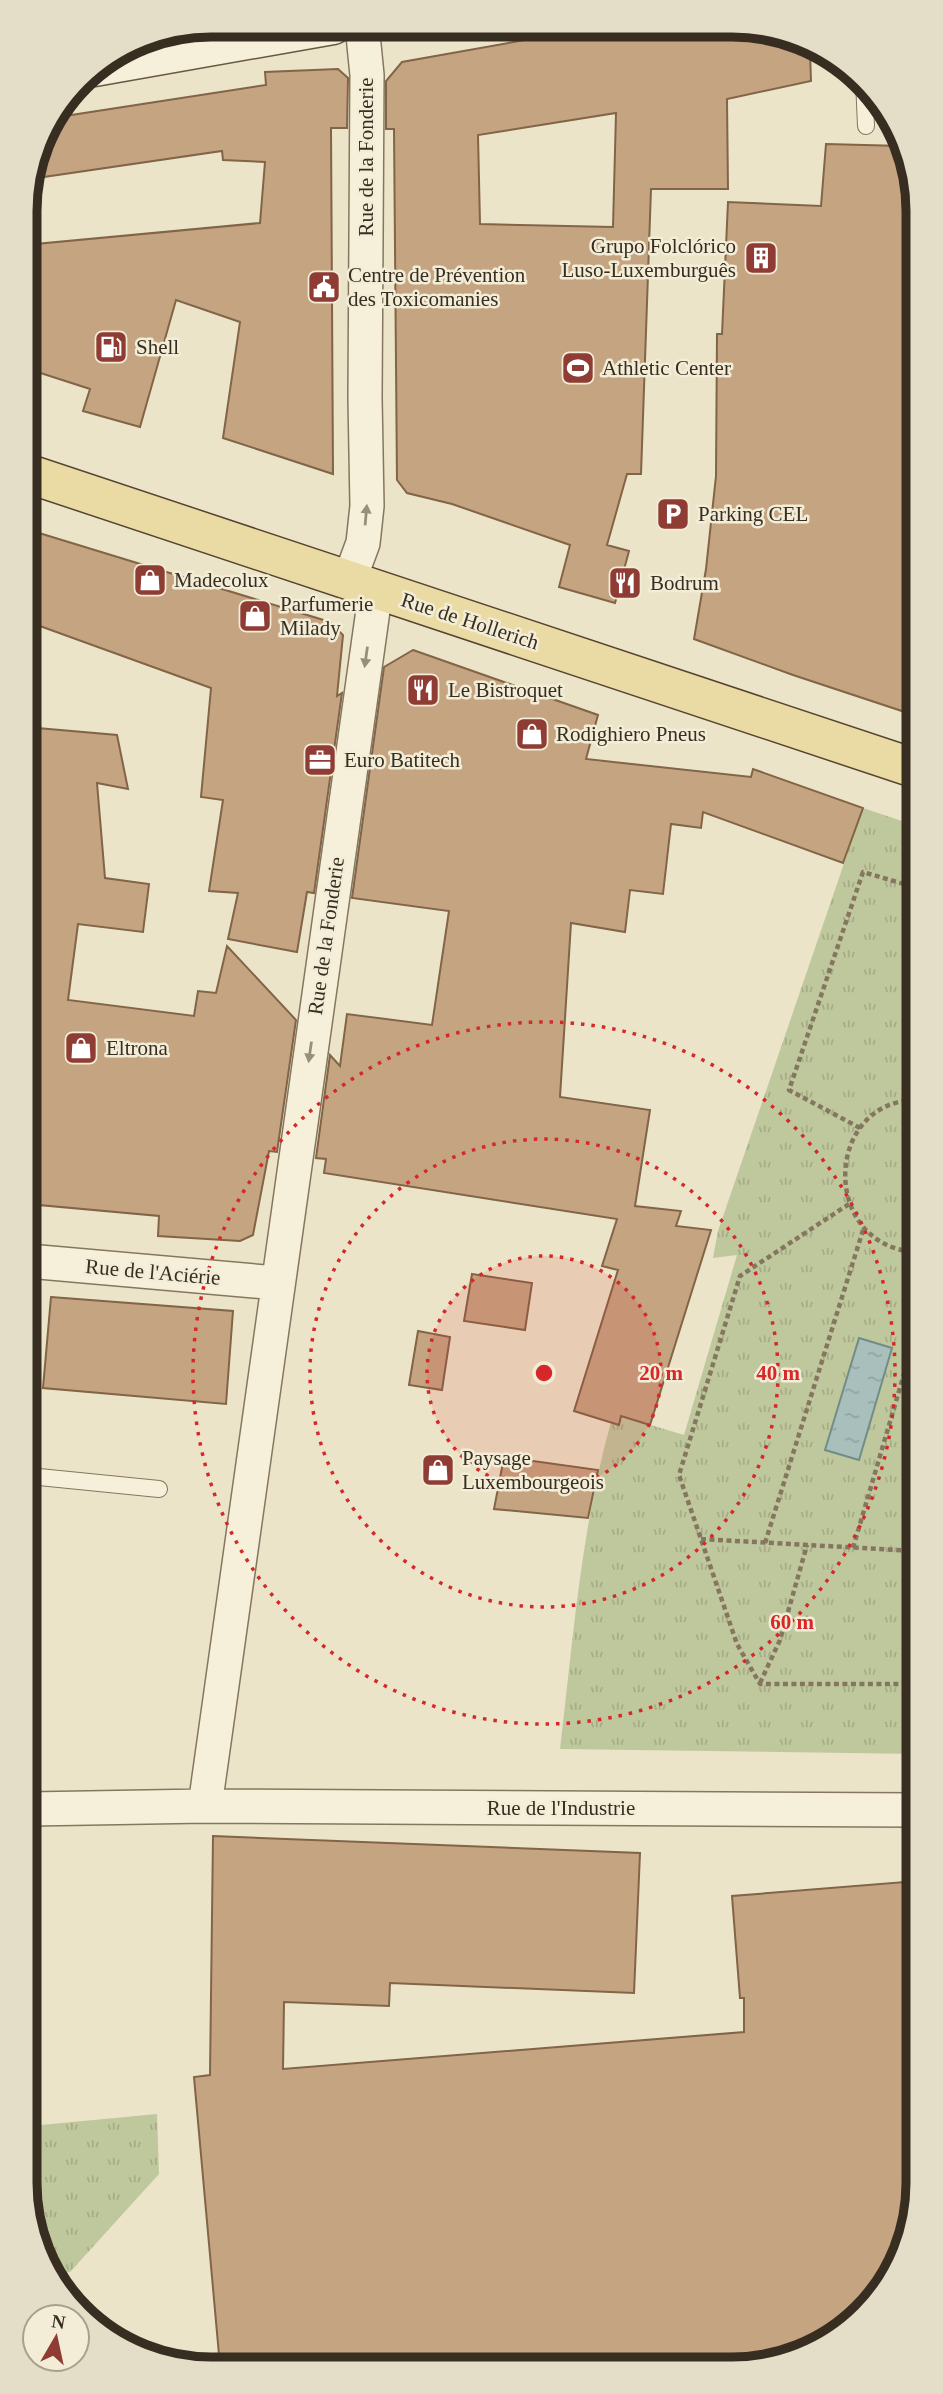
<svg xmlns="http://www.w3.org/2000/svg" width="943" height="2394" font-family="Georgia,serif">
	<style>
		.grass { fill: url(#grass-tufts) }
		.water { fill: url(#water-ripples); stroke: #708d88; stroke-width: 2 }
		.building { fill: #c5a481; stroke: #826447; stroke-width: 2; fill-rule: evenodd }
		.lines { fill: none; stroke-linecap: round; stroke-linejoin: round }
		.service-casing { stroke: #85775f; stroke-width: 18 }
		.minor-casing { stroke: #85775f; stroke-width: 36 }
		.secondary-casing { stroke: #675842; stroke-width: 41 }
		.primary-casing { stroke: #534532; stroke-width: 41 }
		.path { stroke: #85775f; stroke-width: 4.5; stroke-dasharray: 5 3.5; stroke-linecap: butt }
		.service { stroke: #f6f0db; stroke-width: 16 }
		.minor { stroke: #f6f0db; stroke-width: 33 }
		.secondary { stroke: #f6f0db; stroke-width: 38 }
		.primary { stroke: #eadba4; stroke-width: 38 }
		.oneway { fill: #968f7e }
		.ring { fill: none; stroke: #d62828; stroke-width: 3.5; stroke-dasharray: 3.5 7 }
		.labels { text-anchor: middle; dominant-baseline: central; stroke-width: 5; stroke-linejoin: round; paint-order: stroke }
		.street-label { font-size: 21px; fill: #372e21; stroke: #f3edd7 }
		.poi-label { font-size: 21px; fill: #372e21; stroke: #f3edd7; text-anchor: start }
		.rim { fill: none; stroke: #372e21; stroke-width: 9 }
		.centre { fill: #d62828; stroke: #f3edd7; stroke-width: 3.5 }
		.ring-label { font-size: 21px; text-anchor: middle; font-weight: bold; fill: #d62828; stroke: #f3edd7; stroke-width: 5; stroke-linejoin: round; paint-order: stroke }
	</style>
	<defs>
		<pattern id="grass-tufts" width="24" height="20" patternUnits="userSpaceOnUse" patternTransform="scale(1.75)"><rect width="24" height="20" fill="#bfc89d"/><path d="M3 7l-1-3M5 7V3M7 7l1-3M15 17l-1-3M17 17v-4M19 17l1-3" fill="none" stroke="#a5ac87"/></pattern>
		<pattern id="water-ripples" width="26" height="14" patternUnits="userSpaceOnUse" patternTransform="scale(1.75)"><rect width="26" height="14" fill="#a9bfbb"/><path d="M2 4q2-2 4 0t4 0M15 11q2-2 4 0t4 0" fill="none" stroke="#92a4a0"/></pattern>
	</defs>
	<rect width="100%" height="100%" fill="#ebe4c8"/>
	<!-- grass -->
	<path class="grass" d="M863 808 914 825 917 1754 560 1749C573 1640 581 1529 611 1422L619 1424 621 1416 684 1435 737 1255 713 1258 718 1231Z
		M157 2114 159 2174 70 2272 56 2274 31 2231 30 2126Z"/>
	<!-- water -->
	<path class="water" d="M859 1338 892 1348 859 1460 825 1450Z"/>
	<!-- building -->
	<path class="building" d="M598 27 768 28 810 50 811 81 727 99 728 189H651L641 474H627L607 545 629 551 615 603 559 587 570 545 452 504 407 493 397 480 394 129H386V81L402 62ZM616 113 613 227 480 224 478 135Z
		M338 69 348 78 347 128H331L333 474 223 438 240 322 176 300 140 427 83 411 90 389 25 368V245L260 223 265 162 223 160 222 151 30 179 44 128 52 118 266 85 265 72Z
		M826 144 902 146 912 163 914 715 793 675 694 639 706 569 716 476 717 334H722L728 202 821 206Z
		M26 529 330 622 343 635 337 696 342 693 314 893 307 892 297 952 228 939 238 893 209 891 223 800 201 797 211 688 26 621Z
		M413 650 598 715 586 759 751 777 753 769 863 808 843 863 703 812 701 828 671 824 663 894 630 890 625 932 571 923 560 1097 650 1110 635 1206 681 1211 676 1226 711 1230 650 1425 621 1416 619 1425 574 1411 618 1270 602 1266 617 1219 324 1173 326 1159 316 1158 330 1055 340 1066 347 1014 432 1025 449 911 352 898 384 667Z
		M26 727 117 735 128 789 97 783 105 878 149 884 143 932 78 924 68 1000 194 1016 198 991 216 993 227 946 296 1020 277 1152 269 1151 253 1235 240 1241 158 1236 159 1216 28 1204Z
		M472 1274 532 1283 525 1330 464 1321Z
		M51 1297 233 1311 226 1404 43 1388Z
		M418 1331 450 1337 442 1390 409 1385Z
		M504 1457 598 1470 588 1518 494 1509Z
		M213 1836 640 1853 634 1993 390 1983 389 2006 284 2002 283 2069 744 2032V1998H740L732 1896 917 1881 918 2195 904 2254 873 2306 780 2363 220 2366 194 2077 210 2075Z"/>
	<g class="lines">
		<defs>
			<path id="service" d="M864 80 866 126
				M29 1476 159 1489"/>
			<path id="minor" d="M349 581 363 543 367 506 365 398 367 75 362 25
				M376 589 205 1806 917 1810
				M28 1261 277 1283
				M30 1809 205 1806"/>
			<path id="secondary" d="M94 67 333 25"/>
			<path id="primary" d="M26 473 914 768"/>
		</defs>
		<!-- service casing -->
		<use href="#service" class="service-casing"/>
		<!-- minor casing -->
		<use href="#minor" class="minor-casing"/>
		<!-- secondary casing -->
		<use href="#secondary" class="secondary-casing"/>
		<!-- primary casing -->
		<use href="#primary" class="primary-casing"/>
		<!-- path -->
		<path class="path" d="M905 1100 915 1064
			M915 1100C824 1102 820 1245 915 1252
			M860 1128 789 1090 863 872 914 887
			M849 1204 740 1276 679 1475 737 1644 760 1684H917
			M701 1539 916 1551
			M765 1543 864 1227
			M853 1548 916 1333
			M760 1683 780 1640 807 1545"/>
		<!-- service -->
		<use href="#service" class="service"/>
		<!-- minor -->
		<use href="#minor" class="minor"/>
		<!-- secondary -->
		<use href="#secondary" class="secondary"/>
		<!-- primary -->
		<use href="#primary" class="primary"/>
	</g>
	<!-- one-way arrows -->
	<defs><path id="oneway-solid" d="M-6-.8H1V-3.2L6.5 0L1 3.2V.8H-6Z" transform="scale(1.75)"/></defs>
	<g class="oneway">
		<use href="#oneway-solid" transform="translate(366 515) rotate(-85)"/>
		<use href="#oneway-solid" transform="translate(366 657) rotate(98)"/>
		<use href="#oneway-solid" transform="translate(310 1052) rotate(98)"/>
	</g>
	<!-- distance rings -->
	<circle cx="544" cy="1373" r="117" fill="#d62828" fill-opacity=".12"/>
	<g class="ring">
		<circle cx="544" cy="1373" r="117"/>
		<circle cx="544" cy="1373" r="234"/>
		<circle cx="544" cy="1373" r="351"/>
	</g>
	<!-- icons -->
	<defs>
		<symbol id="building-square" viewBox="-11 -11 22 22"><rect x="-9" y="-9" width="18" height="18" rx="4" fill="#8f3c34" stroke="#f3edd7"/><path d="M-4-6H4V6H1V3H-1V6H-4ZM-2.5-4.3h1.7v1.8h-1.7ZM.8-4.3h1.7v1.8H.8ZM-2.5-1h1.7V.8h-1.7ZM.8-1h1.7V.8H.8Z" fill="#fff"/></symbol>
		<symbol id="civic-square" viewBox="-11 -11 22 22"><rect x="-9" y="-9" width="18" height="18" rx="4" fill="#8f3c34" stroke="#f3edd7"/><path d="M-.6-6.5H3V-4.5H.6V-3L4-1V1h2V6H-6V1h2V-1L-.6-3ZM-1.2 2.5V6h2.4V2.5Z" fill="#fff"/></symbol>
		<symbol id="fuel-square" viewBox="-11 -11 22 22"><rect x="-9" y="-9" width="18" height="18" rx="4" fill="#8f3c34" stroke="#f3edd7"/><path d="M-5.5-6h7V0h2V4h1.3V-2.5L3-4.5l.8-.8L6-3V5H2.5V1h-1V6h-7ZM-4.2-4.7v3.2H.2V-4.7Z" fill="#fff"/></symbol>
		<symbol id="stadium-square" viewBox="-11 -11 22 22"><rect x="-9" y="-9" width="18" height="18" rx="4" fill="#8f3c34" stroke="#f3edd7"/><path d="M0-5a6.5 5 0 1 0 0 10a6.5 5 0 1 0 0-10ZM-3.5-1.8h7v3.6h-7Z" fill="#fff"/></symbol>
		<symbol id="parking-square" viewBox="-11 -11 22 22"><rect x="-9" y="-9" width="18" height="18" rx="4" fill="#8f3c34" stroke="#f3edd7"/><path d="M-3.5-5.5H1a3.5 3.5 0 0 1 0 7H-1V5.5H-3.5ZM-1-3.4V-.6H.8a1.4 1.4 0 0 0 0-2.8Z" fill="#fff"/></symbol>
		<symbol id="shop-square" viewBox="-11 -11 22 22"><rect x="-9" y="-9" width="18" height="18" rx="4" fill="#8f3c34" stroke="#f3edd7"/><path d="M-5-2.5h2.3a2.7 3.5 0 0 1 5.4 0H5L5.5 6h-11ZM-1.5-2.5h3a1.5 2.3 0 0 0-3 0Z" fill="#fff"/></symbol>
		<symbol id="restaurant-square" viewBox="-11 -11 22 22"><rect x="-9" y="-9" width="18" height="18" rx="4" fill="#8f3c34" stroke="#f3edd7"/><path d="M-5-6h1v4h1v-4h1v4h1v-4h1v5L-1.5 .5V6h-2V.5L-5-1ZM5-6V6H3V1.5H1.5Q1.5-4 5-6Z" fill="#fff"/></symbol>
		<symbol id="office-square" viewBox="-11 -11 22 22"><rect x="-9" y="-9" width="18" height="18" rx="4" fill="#8f3c34" stroke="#f3edd7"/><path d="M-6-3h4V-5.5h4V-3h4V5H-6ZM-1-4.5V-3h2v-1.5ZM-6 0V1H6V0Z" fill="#fff"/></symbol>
	</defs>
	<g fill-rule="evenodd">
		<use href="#building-square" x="742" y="239" width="38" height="38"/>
		<use href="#civic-square" x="305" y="268" width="38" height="38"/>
		<use href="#fuel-square" x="92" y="328" width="38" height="38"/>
		<use href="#stadium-square" x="559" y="349" width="38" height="38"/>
		<use href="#parking-square" x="654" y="495" width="38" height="38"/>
		<use href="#shop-square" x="131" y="561" width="38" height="38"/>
		<use href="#restaurant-square" x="606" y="564" width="38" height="38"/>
		<use href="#shop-square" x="236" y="597" width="38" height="38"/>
		<use href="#restaurant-square" x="404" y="671" width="38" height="38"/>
		<use href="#shop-square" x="513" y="715" width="38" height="38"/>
		<use href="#office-square" x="301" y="741" width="38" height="38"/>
		<use href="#shop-square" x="62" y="1029" width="38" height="38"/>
		<use href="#shop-square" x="419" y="1451" width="38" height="38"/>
	</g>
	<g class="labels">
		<!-- street labels -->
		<g class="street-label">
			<text transform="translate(366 157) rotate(-90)">Rue de la Fonderie</text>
			<text transform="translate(470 621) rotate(18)">Rue de Hollerich</text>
			<text transform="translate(326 936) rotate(-82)">Rue de la Fonderie</text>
			<text transform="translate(153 1272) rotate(5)">Rue de l'Aciérie</text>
			<text x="561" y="1808">Rue de l'Industrie</text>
		</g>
		<!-- poi labels -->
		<g class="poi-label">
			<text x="736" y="246" text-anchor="end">Grupo Folclórico<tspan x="736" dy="24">Luso-Luxemburguês</tspan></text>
			<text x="348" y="275">Centre de Prévention<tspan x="348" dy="24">des Toxicomanies</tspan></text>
			<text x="136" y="347">Shell</text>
			<text x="602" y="368">Athletic Center</text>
			<text x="698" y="514">Parking CEL</text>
			<text x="174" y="580">Madecolux</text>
			<text x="650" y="583">Bodrum</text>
			<text x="280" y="604">Parfumerie<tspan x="280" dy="24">Milady</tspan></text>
			<text x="448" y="690">Le Bistroquet</text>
			<text x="556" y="734">Rodighiero Pneus</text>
			<text x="344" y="760">Euro Batitech</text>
			<text x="106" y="1048">Eltrona</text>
			<text x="462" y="1458">Paysage<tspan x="462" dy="24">Luxembourgeois</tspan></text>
		</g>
	</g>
	<!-- crop -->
	<path d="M0 0H943V2394H0ZM211 37H732A174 174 0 0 1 906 211V2183A174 174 0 0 1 732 2357H211A174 174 0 0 1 37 2183V211A174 174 0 0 1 211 37Z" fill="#e4dec8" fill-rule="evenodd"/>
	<path class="rim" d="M211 37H732A174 174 0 0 1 906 211V2183A174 174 0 0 1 732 2357H211A174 174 0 0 1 37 2183V211A174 174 0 0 1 211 37Z"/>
	<circle cx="544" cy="1373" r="10" class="centre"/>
	<g class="ring-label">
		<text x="661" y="1380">20 m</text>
		<text x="778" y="1380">40 m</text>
		<text x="792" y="1629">60 m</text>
	</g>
	<!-- north arrow -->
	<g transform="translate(56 2338) rotate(9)"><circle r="33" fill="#f3edd7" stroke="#a8a18e" stroke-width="2"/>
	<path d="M0-5L12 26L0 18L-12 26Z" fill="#8f3c34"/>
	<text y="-10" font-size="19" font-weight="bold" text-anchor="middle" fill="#372e21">N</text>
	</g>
</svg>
